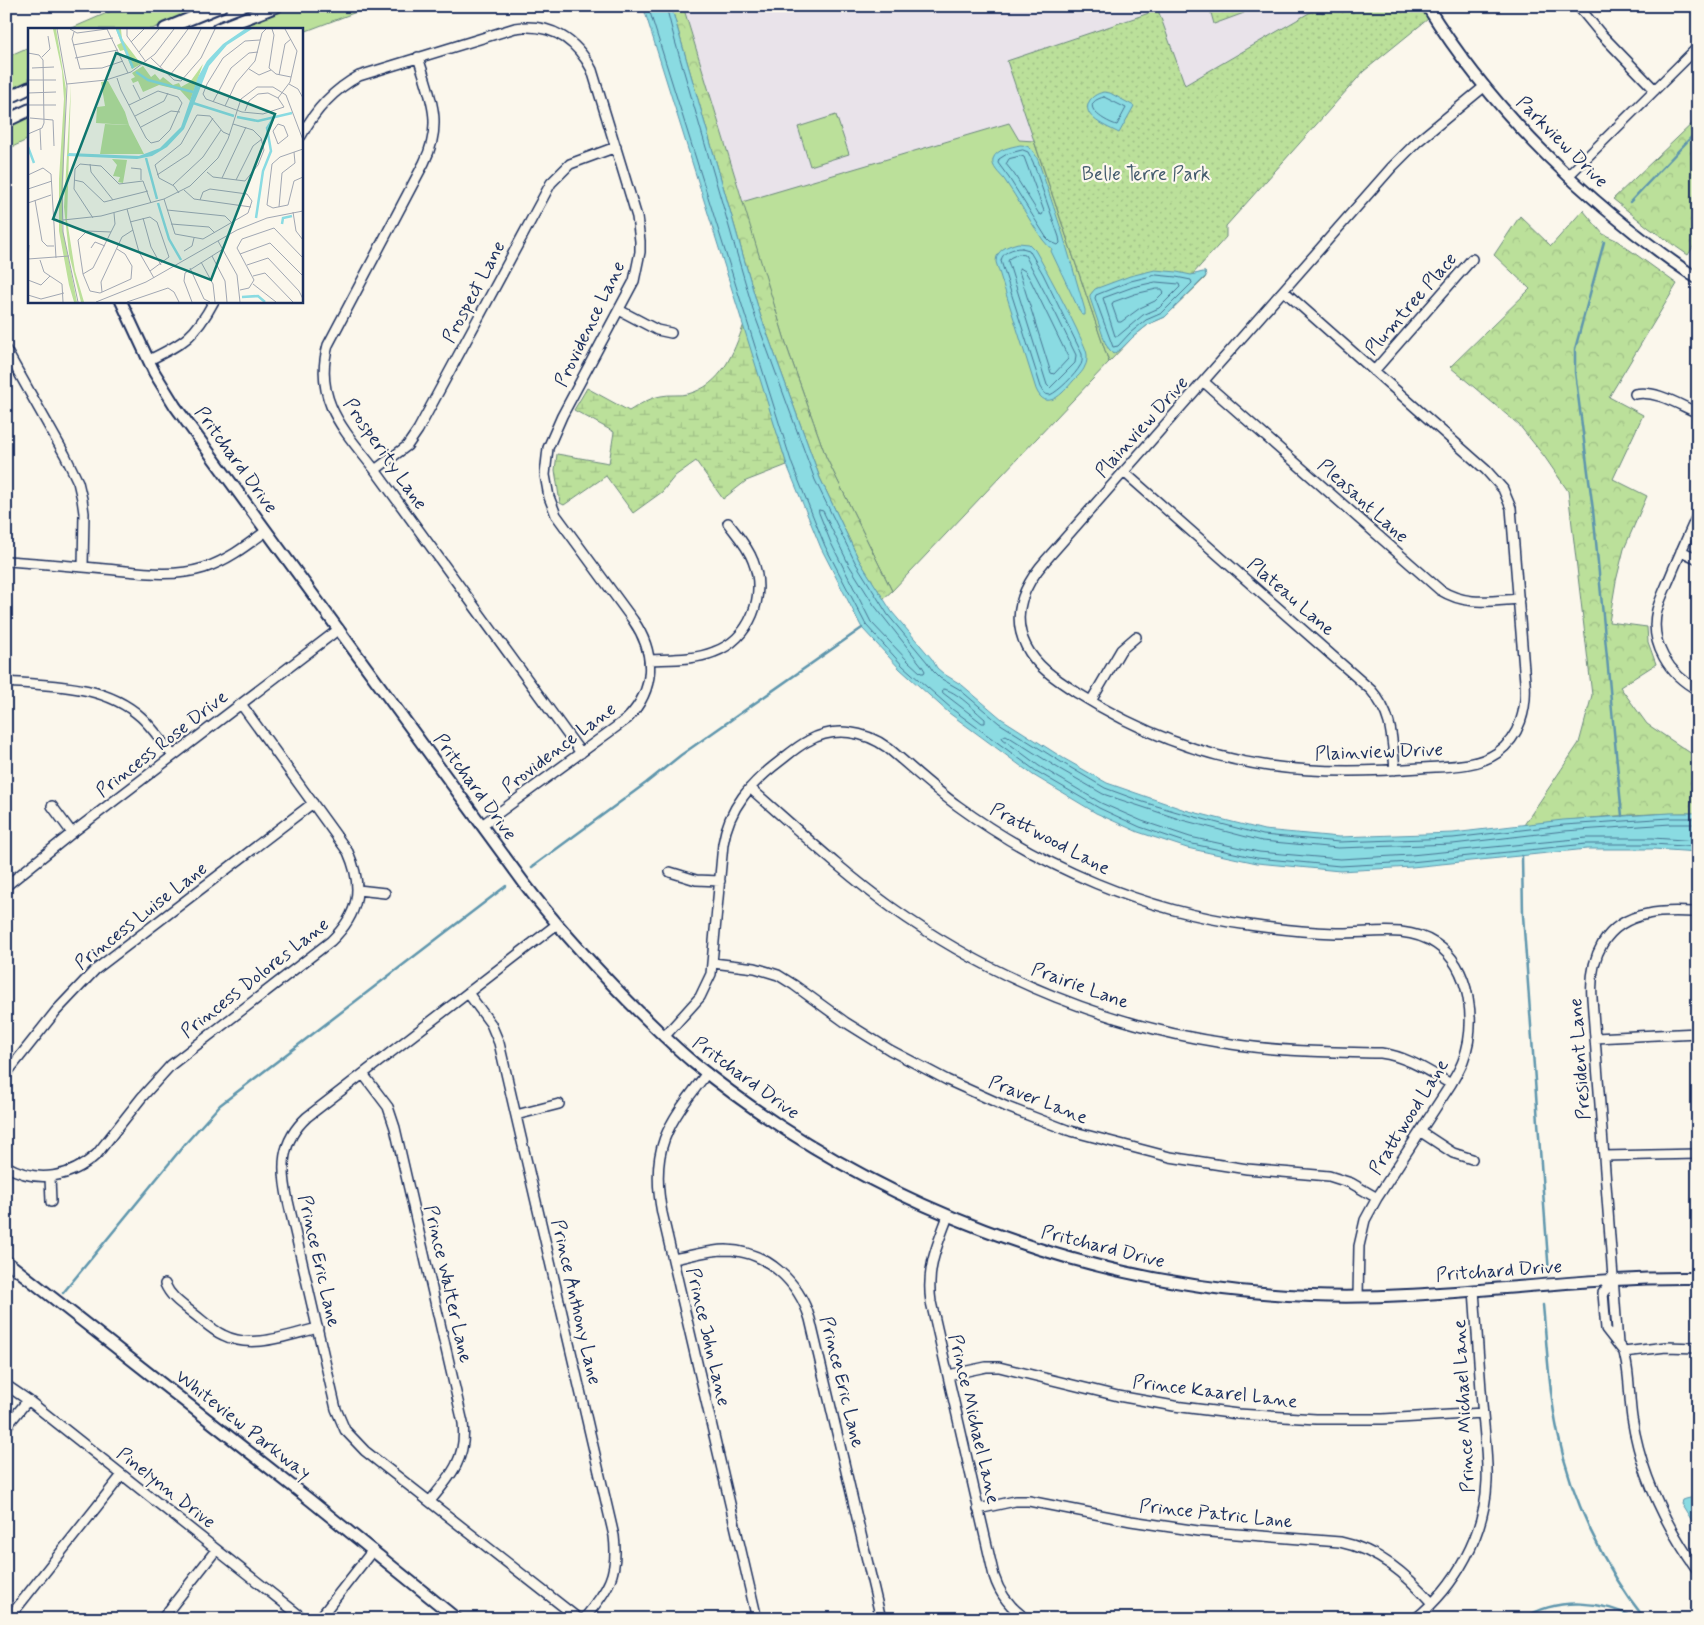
<svg xmlns="http://www.w3.org/2000/svg" width="1704" height="1625" font-family="Mynerve,sans-serif">
	<style>
		.built { fill: #e9e3ea }
		.green { fill: #bbe09a; stroke: #6b887c }
		.forest { fill: url(#forest-crowns); stroke: #6b887c }
		.wetland { fill: url(#wetland-marsh); stroke: #6b887c }
		.park { fill: url(#park-dots); stroke: #6b887c }
		.water { fill: #8adbe2; stroke: #5e96ad }
		.lines { fill: none; stroke-linecap: round; stroke-linejoin: round }
		.shore { stroke: #477493; stroke-width: 1 }
		.stream { stroke: #5e96ad; stroke-width: 2.5 }
		.minor-casing { stroke: #1b2f5e; stroke-width: 12 }
		.tertiary-casing { stroke: #1b2f5e; stroke-width: 14 }
		.secondary-casing { stroke: #1b2f5e; stroke-width: 15 }
		.minor { stroke: #fbf7ec; stroke-width: 9 }
		.tertiary { stroke: #fbf7ec; stroke-width: 10 }
		.secondary { stroke: #fbf7ec; stroke-width: 11 }
		.labels { text-anchor: middle; dominant-baseline: central; stroke-width: 4.5; stroke-linejoin: round; paint-order: stroke }
		.street-label { font-size: 19px; fill: #1b2f5e; stroke: #fbf7ec }
		.park-label { font-size: 19px; fill: #435b6d; stroke: #fbf7ec }
		.inset-river { fill: none; stroke: #8adbe2; stroke-width: 2.5 }
		.inset-road { fill: none; stroke: #a1a7b3; stroke-width: 1 }
		.view { fill: #0f766e; fill-opacity: 0.15; stroke: #0f766e; stroke-width: 2.5 }
		.inset-edge { fill: none; stroke: #1b2f5e; stroke-width: 2.5 }
	</style>
	<defs>
		<pattern id="forest-crowns" width="20" height="18" patternUnits="userSpaceOnUse" patternTransform="scale(1.25)"><rect width="20" height="18" fill="#bbe09a"/><path d="M2 6a3 3 0 1 1 6 0M12 15a3 3 0 1 1 6 0" fill="none" stroke="#a0c087"/></pattern>
		<pattern id="wetland-marsh" width="20" height="14" patternUnits="userSpaceOnUse" patternTransform="scale(1.25)"><rect width="20" height="14" fill="#bbe09a"/><path d="M1 5h8M5 5V1M11 12h8M15 12V8" fill="none" stroke="#a0c087"/></pattern>
		<pattern id="park-dots" width="8" height="8" patternUnits="userSpaceOnUse" patternTransform="scale(1.25)"><rect width="8" height="8" fill="#bbe09a"/><path d="M2 2h.1M6 6h.1" fill="none" stroke="#a0c087" stroke-width="1.8" stroke-linecap="round"/></pattern>
	</defs>
	<rect width="100%" height="100%" fill="#fbf7ec"/>
	<filter id="ink" filterUnits="userSpaceOnUse"><feTurbulence type="fractalNoise" baseFrequency=".02" numOctaves="2"/><feDisplacementMap in="SourceGraphic" scale="10" xChannelSelector="R" yChannelSelector="G"/><feConvolveMatrix kernelMatrix="1 2 1 2 8 2 1 2 1" color-interpolation-filters="sRGB"/></filter>
	<g filter="url(#ink)">
		<!-- built -->
		<path class="built" d="M683 6H1321L1185 85 1007 61 1109 362 892 591 788 350Z"/>
		<!-- green -->
		<path class="green" d="M123 6H208L152 29H70Z
			M293 6H372L301 33V29H232Z
			M29 47V83L6 93V57Z
			M29 115V139L6 150V126Z
			M836 115 849 154 810 166 798 127Z
			M1009 123 1019 140 1034 141 1109 362 892 591 826 457 788 350 742 202Z"/>
		<!-- forest -->
		<path class="forest" d="M671 6H683L788 350 826 457 892 591 883 599 859 560 820 478 760 314Z
			M1698 118V239L1688 255 1649 228 1613 199Z
			M1583 210 1603 234 1616 240 1677 284 1609 397 1643 415 1613 479 1647 496 1624 549 1616 581 1609 622 1647 627 1648 642 1656 664 1620 687 1647 724 1698 758V813C1640 813 1582 818 1524 825L1579 743 1592 695 1568 491 1544 456 1519 425 1450 367 1530 289 1494 255 1520 216 1551 246Z"/>
		<!-- wetland -->
		<path class="wetland" d="M744 324 787 465 746 481 723 499 696 461 675 476 662 492 633 513 606 476 564 505 560 503 555 470 557 454 609 463 614 432 574 410 587 388 629 411C639 405 649 398 661 396 669 394 679 396 688 394 722 385 733 354 744 324Z"/>
		<!-- park -->
		<path class="park" d="M1209 6H1243L1245 11 1244 13 1214 24Z
			M1321 6H1421L1428 19 1364 71 1226 226V237L1192 275 1205 272 1206 276 1205 278 1165 317 1149 324 1133 337 1109 362 1007 61 1158 10 1185 85Z"/>
		<!-- water -->
		<path class="water" d="M643 6H671L760 314 820 478 859 560 892 612 932 659 937 668 944 674 962 685 1002 719 1063 758 1107 783 1185 810 1264 830 1339 837 1453 833 1563 820 1670 813H1698V852L1653 849H1587L1412 867 1340 871 1257 863 1187 848 1138 832 1096 813 1033 775 949 713 900 669 862 628 821 548 787 465Z
			M1104 92 1110 93 1134 106 1119 133C1108 127 1079 117 1090 100 1094 95 1099 93 1104 92Z
			M1020 145C1031 145 1034 152 1038 160L1063 235 1085 310V315H1082L1080 312 1051 251 1052 249 1051 247H1049L1043 240C1029 220 1018 199 1004 179 1000 174 991 167 993 159 996 149 1012 147 1020 145Z
			M1018 243 1029 244 1035 250C1048 273 1064 303 1077 330 1080 338 1086 347 1087 355 1087 359 1087 363 1085 366 1083 372 1077 377 1073 381 1063 393 1046 413 1036 389L996 262C996 250 1007 246 1018 243Z
			M1155 270 1177 272 1191 275 1203 272H1205L1206 276 1165 317 1149 324 1133 337 1121 349 1113 354 1106 345 1090 298V295L1095 289 1130 276Z
			M1698 1496V1532L1696 1533 1694 1531 1697 1529 1681 1503 1682 1500Z"/>
		<g class="lines">
			<!-- shore -->
			<path class="shore" d="M648 6 792 464 825 546 866 625 903 666 952 709 1036 771 1099 808 1140 827 1188 843 1257 858 1340 866 1411 862 1586 844H1653L1698 847
				M666 6 675 41 755 316 815 480 855 562 888 615 927 662 933 671 940 678 959 689 999 723 1061 762 1105 788 1143 802 1184 814 1263 835 1339 842 1453 838 1564 825 1670 818H1698
				M1104 97 1126 108 1117 125C1105 122 1076 104 1104 97Z
				M1023 150 1028 152 1033 162 1059 237 1060 243 1058 245 1051 242 1046 237 1009 178 998 163 999 159 1007 154Z
				M1021 156 1024 157 1044 211 1042 215 1039 214 1014 174 1006 164 1009 159Z
				M1022 248 1029 250 1043 274 1082 354C1082 358 1083 362 1080 366 1075 375 1059 391 1050 395L1045 394 1041 387 1001 261C1002 252 1013 248 1022 248Z
				M1019 254 1025 255 1056 314 1076 355 1075 363 1050 388 1047 385 1008 261 1010 258Z
				M1020 268 1025 271 1031 281 1068 357V359L1054 374 1051 373 1019 271Z
				M1156 275 1176 277 1191 280 1192 283 1162 313 1146 320 1130 333 1118 346 1113 347 1095 298 1096 295 1131 281Z
				M1156 282 1179 284 1180 287 1159 308 1143 315 1118 336H1115L1103 298 1133 287Z
				M1157 289H1162L1164 292 1155 301 1140 308 1121 322H1118L1112 305 1113 302 1135 294Z
				M819 510 823 511 849 565 874 605 922 666 925 671 924 673H921L908 661 871 622 831 543 819 513Z
				M943 689C956 690 975 711 985 719V723H982L943 693Z
				M1698 824H1671L1564 831 1453 844 1338 848 1262 841 1182 820 1103 794 1058 768 1006 735 1002 737 1003 739 1039 766 1101 803 1142 821 1190 837 1259 852 1340 859 1411 855 1586 838H1653L1698 841"/>
			<!-- stream -->
			<path class="stream" d="M1630 202 1698 130
				M1604 242 1575 349V372L1593 510 1622 816
				M1522 856 1523 915 1549 1274
				M532 867 646 783 681 755 862 628
				M63 1293 185 1144 220 1105 506 886
				M1543 1305C1547 1348 1549 1392 1558 1434 1571 1498 1604 1568 1645 1619
				M1523 1619C1558 1596 1602 1601 1638 1619"/>
			<defs>
				<path id="minor" d="M1578 6 1601 34 1655 90
					M418 57C430 96 444 123 424 163L328 345C313 400 344 430 375 470L581 753
					M301 136C315 110 333 90 359 76L515 28C550 23 576 39 592 70L637 217 640 241V252L634 281 562 416 548 448 545 475 549 497 556 515 633 620C656 653 656 689 627 719L482 825
					M1568 176 1698 47
					M1284 291 1486 470 1503 489 1511 508 1525 682C1527 709 1520 737 1497 753 1475 768 1445 766 1420 768 1369 772 1319 773 1269 766 1201 756 1136 730 1079 694 1059 681 1037 668 1026 646 1010 614 1024 585 1046 560L1392 167 1417 142 1485 86
					M619 310 657 330 671 333
					M6 350 65 455 78 482 82 499 84 513 83 567
					M149 360C184 343 195 337 214 301
					M1374 371 1472 259
					M1204 382 1440 590C1466 606 1489 601 1519 599
					M1635 394C1657 390 1679 405 1698 413
					M375 470 407 446 418 430 551 183 570 164 616 147
					M1124 472 1371 690C1393 715 1392 739 1395 770
					M1698 513C1690 532 1681 551 1673 570 1668 583 1661 596 1657 610 1649 643 1669 675 1698 690
					M1681 551 1698 559
					M6 561C39 563 72 566 105 569 138 572 172 578 204 568 228 560 246 546 266 531
					M650 660C671 659 694 660 714 652 750 639 767 596 753 561 748 547 737 535 728 523
					M6 682C53 686 104 684 141 717 153 728 163 743 173 756
					M1091 701 1121 650 1136 637
					M750 788C796 828 841 871 891 907 992 979 1114 1029 1238 1045 1286 1052 1333 1052 1381 1053 1408 1057 1428 1071 1451 1084
					M52 806 72 833
					M670 872 696 880 720 881
					M6 886 72 833 339 629
					M358 890 385 893
					M556 925 307 1117C280 1142 281 1168 288 1201L336 1409 345 1430 365 1451 579 1619
					M713 963 755 968 778 975 794 985 845 1022 890 1050 947 1080 1007 1107 1067 1130 1170 1157 1247 1169 1329 1176 1351 1183 1377 1198
					M468 993 491 1024 499 1043 614 1536C619 1576 607 1590 584 1619
					M664 1037 700 997 711 974 723 844C729 807 751 783 780 761 789 754 798 746 808 741 834 726 865 731 888 748 911 767 933 788 958 806 1043 868 1145 911 1249 925 1278 929 1307 932 1336 933 1369 934 1406 924 1436 944 1471 967 1477 1024 1463 1061 1460 1069 1455 1077 1451 1084L1377 1198 1365 1220 1359 1246 1358 1296
					M1595 1038 1698 1033
					M707 1073C669 1123 649 1146 662 1213L757 1619
					M6 1074 56 1011 95 970 313 803
					M363 1074 388 1107 395 1128 463 1423C467 1458 451 1476 430 1501
					M516 1115 559 1104
					M1421 1132 1453 1153 1472 1159
					M1604 1156 1698 1154
					M6 1166C37 1184 71 1178 97 1154L142 1097 171 1065 331 941C359 914 364 888 348 852L241 704
					M50 1177 51 1202
					M948 1216C937 1245 926 1270 931 1302L994 1576C1000 1595 1010 1608 1027 1619
					M673 1259C690 1256 708 1250 726 1250 767 1251 799 1282 810 1319L881 1619
					M1613 1280 1603 1293 1606 1329 1624 1352 1625 1357C1630 1377 1629 1398 1632 1418 1641 1474 1665 1525 1698 1571
					M165 1284C171 1298 183 1305 194 1314 203 1321 212 1330 223 1335 252 1350 288 1335 318 1328
					M1618 1344 1592 998C1589 958 1604 922 1648 914 1664 910 1681 912 1698 912
					M1624 1352 1666 1347 1698 1348
					M948 1375 986 1367H999L1118 1396 1174 1406 1238 1414 1316 1419H1383L1483 1413
					M6 1385 28 1400 304 1619
					M6 1427 28 1400
					M978 1509 1015 1501H1029L1131 1521 1198 1531 1340 1542C1379 1550 1406 1574 1432 1603
					M8 1619 122 1475
					M162 1619 216 1550
					M319 1619 373 1550
					M1415 1619C1456 1586 1485 1534 1487 1481 1488 1455 1484 1430 1482 1404 1479 1366 1477 1328 1474 1290"/>
				<path id="tertiary" d="M1427 6C1495 115 1591 207 1698 279
					M121 301 154 372 175 406 524 883C556 925 591 963 628 1001 650 1023 671 1044 695 1064 869 1205 1087 1288 1311 1296 1440 1301 1569 1276 1698 1278
					M6 1261 310 1500 457 1619"/>
				<path id="secondary" d="M165 29 221 6
					M218 29 277 6
					M6 99 29 88
					M6 121 29 110"/>
			</defs>
			<!-- minor casing -->
			<use href="#minor" class="minor-casing"/>
			<!-- tertiary casing -->
			<use href="#tertiary" class="tertiary-casing"/>
			<!-- secondary casing -->
			<use href="#secondary" class="secondary-casing"/>
			<!-- minor -->
			<use href="#minor" class="minor"/>
			<!-- tertiary -->
			<use href="#tertiary" class="tertiary"/>
			<!-- secondary -->
			<use href="#secondary" class="secondary"/>
		</g>
	</g>
	<g class="labels">
		<!-- street labels -->
		<g class="street-label">
			<text transform="translate(1562 142) rotate(45)">Parkview Drive</text>
			<text transform="translate(474 292) rotate(-62)">Prospect Lane</text>
			<text transform="translate(1411 304) rotate(-49)">Plumtree Place</text>
			<text transform="translate(590 324) rotate(-64)">Providence Lane</text>
			<text transform="translate(1142 427) rotate(-48)">Plainview Drive</text>
			<text transform="translate(385 454) rotate(55)">Prosperity Lane</text>
			<text transform="translate(236 460) rotate(54)">Pritchard Drive</text>
			<text transform="translate(1363 501) rotate(42)">Pleasant Lane</text>
			<text transform="translate(1291 597) rotate(41)">Plateau Lane</text>
			<text transform="translate(162 744) rotate(-38)">Princess Rose Drive</text>
			<text transform="translate(559 748) rotate(-37)">Providence Lane</text>
			<text transform="translate(1379 752) rotate(-2)">Plainview Drive</text>
			<text transform="translate(475 787) rotate(54)">Pritchard Drive</text>
			<text transform="translate(1050 839) rotate(28)">Prattwood Lane</text>
			<text transform="translate(141 916) rotate(-38)">Princess Luise Lane</text>
			<text transform="translate(255 978) rotate(-38)">Princess Dolores Lane</text>
			<text transform="translate(1080 986) rotate(20)">Prairie Lane</text>
			<text transform="translate(1580 1059) rotate(-94)">President Lane</text>
			<text transform="translate(746 1078) rotate(36)">Pritchard Drive</text>
			<text transform="translate(1038 1100) rotate(21)">Praver Lane</text>
			<text transform="translate(1409 1117) rotate(-58)">Prattwood Lane</text>
			<text transform="translate(1103 1247) rotate(14)">Pritchard Drive</text>
			<text transform="translate(319 1261) rotate(77)">Prince Eric Lane</text>
			<text transform="translate(1499 1271) rotate(-4)">Pritchard Drive</text>
			<text transform="translate(448 1284) rotate(77)">Prince Walter Lane</text>
			<text transform="translate(576 1302) rotate(77)">Prince Anthony Lane</text>
			<text transform="translate(708 1337) rotate(77)">Prince John Lane</text>
			<text transform="translate(842 1382) rotate(76)">Prince Eric Lane</text>
			<text transform="translate(1215 1392) rotate(7)">Prince Kaarel Lane</text>
			<text transform="translate(1464 1406) rotate(-93)">Prince Michael Lane</text>
			<text transform="translate(974 1419) rotate(77)">Prince Michael Lane</text>
			<text transform="translate(243 1425) rotate(38)">Whiteview Parkway</text>
			<text transform="translate(166 1488) rotate(38)">Pinelynn Drive</text>
			<text transform="translate(1216 1514) rotate(6)">Prince Patric Lane</text>
		</g>
		<!-- park labels -->
		<g class="park-label">
			<text x="1146" y="174">Belle Terre Park</text>
		</g>
	</g>
	<!-- overview -->
	<g transform="translate(28 28)">
		<rect width="275" height="275" fill="#fbf7ec"/>
		<path d="M25 1H28L38 61 34 198 49 274H46L41 257 31 203V151L36 71 34 43ZM43 56 39 192 47 243 56 274H53L41 226 36 179ZM77 96 101 97 116 126H72Z" fill="#bbe09a"/>
		<path d="M88 1H93L94 11 113 36 104 41 96 22 92 23 89 17 93 15ZM175 36 162 73 152 62 131 57 115 64 110 53 105 55 103 51 107 49 104 45 115 38 123 49 127 46 132 52 135 49 145 57 151 55 153 59 162 54Z" fill="#bbe09a"/>
		<path d="M84 131 99 132 95 155 90 154 92 149 85 148 89 137Z" fill="#bbe09a"/>
		<path d="M80 53 97 84 101 97 68 95 69 79 77 78 73 54Z" fill="#bbe09a"/>
		<path d="M217 1H224L199 17 181 38 156 101 139 119 124 128 109 131 39 128 41 125 111 128 132 120 153 99 170 49 179 33 195 16Z" fill="#8adbe2"/>
		<path class="inset-river" d="M89 1 105 40M108 44 120 52 165 64M165 75 206 88M209 89 230 93 264 85M0 119 6 135M118 130 129 171M130 175 141 211 153 232M228 190 235 143 243 123 239 100 245 91M254 196 255 190 264 188M214 269 230 268 237 274"/>
		<path class="inset-road" d="M29 1 39 58 34 160 35 204 50 274M42 1 49 5 79 1M79 1 100 45M99 1V8L118 34M244 1 246 7 241 40 248 46 263 49M46 4 44 11 52 41 74 40 95 33M232 12 217 13 195 30 179 56 175 66 178 71 214 84 235 86 256 79 250 70 262 54 269 23 257 1M103 14 116 1M45 17 85 10M111 24 131 1M0 25 11 27 15 32 16 95 14 100 0 106M14 29 22 21 20 8M47 30 90 22M123 30 146 52 153 53 173 30 187 1M132 39 160 1M4 40 26 39M221 41 231 47 243 42M251 47 257 16 263 11M141 48 160 26 173 1M89 50 93 62 118 110 123 115 131 113 142 102 154 75 150 69 130 63 101 77M0 52H28M39 56 78 52 103 44 127 26 146 1M261 56 270 61 275 70M105 57 112 71M0 65 28 64M185 74 203 40 221 25 230 24M0 77H28M197 78 208 55 227 33 234 5 238 1M217 83 221 73 230 66 240 65 250 70M107 88 136 73 140 65M2 90 25 92 26 118M250 96 256 98 260 108 250 116 245 103ZM113 99 143 83 152 84M12 101 13 122M275 121 252 129 244 136 239 177 245 180 260 177 266 153 275 149M62 136 63 144 85 172M103 140 113 141V152M179 144 185 149 217 153 230 137 236 122 233 110 225 102 205 96M0 147 15 140 23 146 28 230M129 147 161 126 185 90M194 150 218 99M46 152 55 154 76 174 120 163M208 152 225 118 234 111M145 157 175 129 193 102M0 161 24 153M156 162 166 171 223 179M151 165 146 158 131 150 127 137 153 116 169 87 182 88 195 104 202 107M136 171 147 206 175 211 220 185 224 173 219 166 182 161 175 164 172 172M7 172 14 213 19 218H26M0 175 23 167M251 179 254 145 267 135 266 124M99 181 111 224 126 250M139 182 197 188 204 195M265 184 268 203 275 212M65 190 46 161 47 141 52 136 73 138 91 156 115 153 123 175M115 190 123 219 133 237M35 192 73 188 136 171 162 158 190 130 200 111 213 71 229 59H245L258 67 275 112M102 194 122 189 129 194 141 229 122 243M143 196 181 199 187 205M83 204 59 203 50 212 55 246 62 263 72 265 103 251 104 238 97 226 89 221M190 213 209 247 212 274M63 220 67 214 77 218M156 223 164 218 166 210M212 226 242 215 275 248M184 228 197 253 199 274M0 231 41 228M12 232 16 244 34 256 35 274M0 233 1 217M173 234 185 256 187 274M219 237 240 230 271 263 275 271M162 240 176 271 182 274M55 246 65 240 87 196 86 185M225 248 237 245 265 274M0 252 13 257 22 248M225 256 248 274M212 262 221 260 226 252 209 220 214 211 246 200 275 230M74 264 73 254 94 209 105 202M0 267 13 271 36 265M68 274 118 254 209 202 239 190 275 183M99 274 140 260 146 264 151 274M164 274 156 253 157 245 195 221"/>
		<path class="view" d="M88 25 247 86 183 252 25 191Z"/>
		<rect width="275" height="275" class="inset-edge"/>
	</g>
	<!-- margin -->
	<rect width="1704" height="1625" fill="none" stroke="#fbf7ec" stroke-width="25"/>
	<rect x="12" y="12" width="1679" height="1600" fill="none" stroke="#1b2f5e" stroke-width="2" filter="url(#ink)"/>
</svg>
